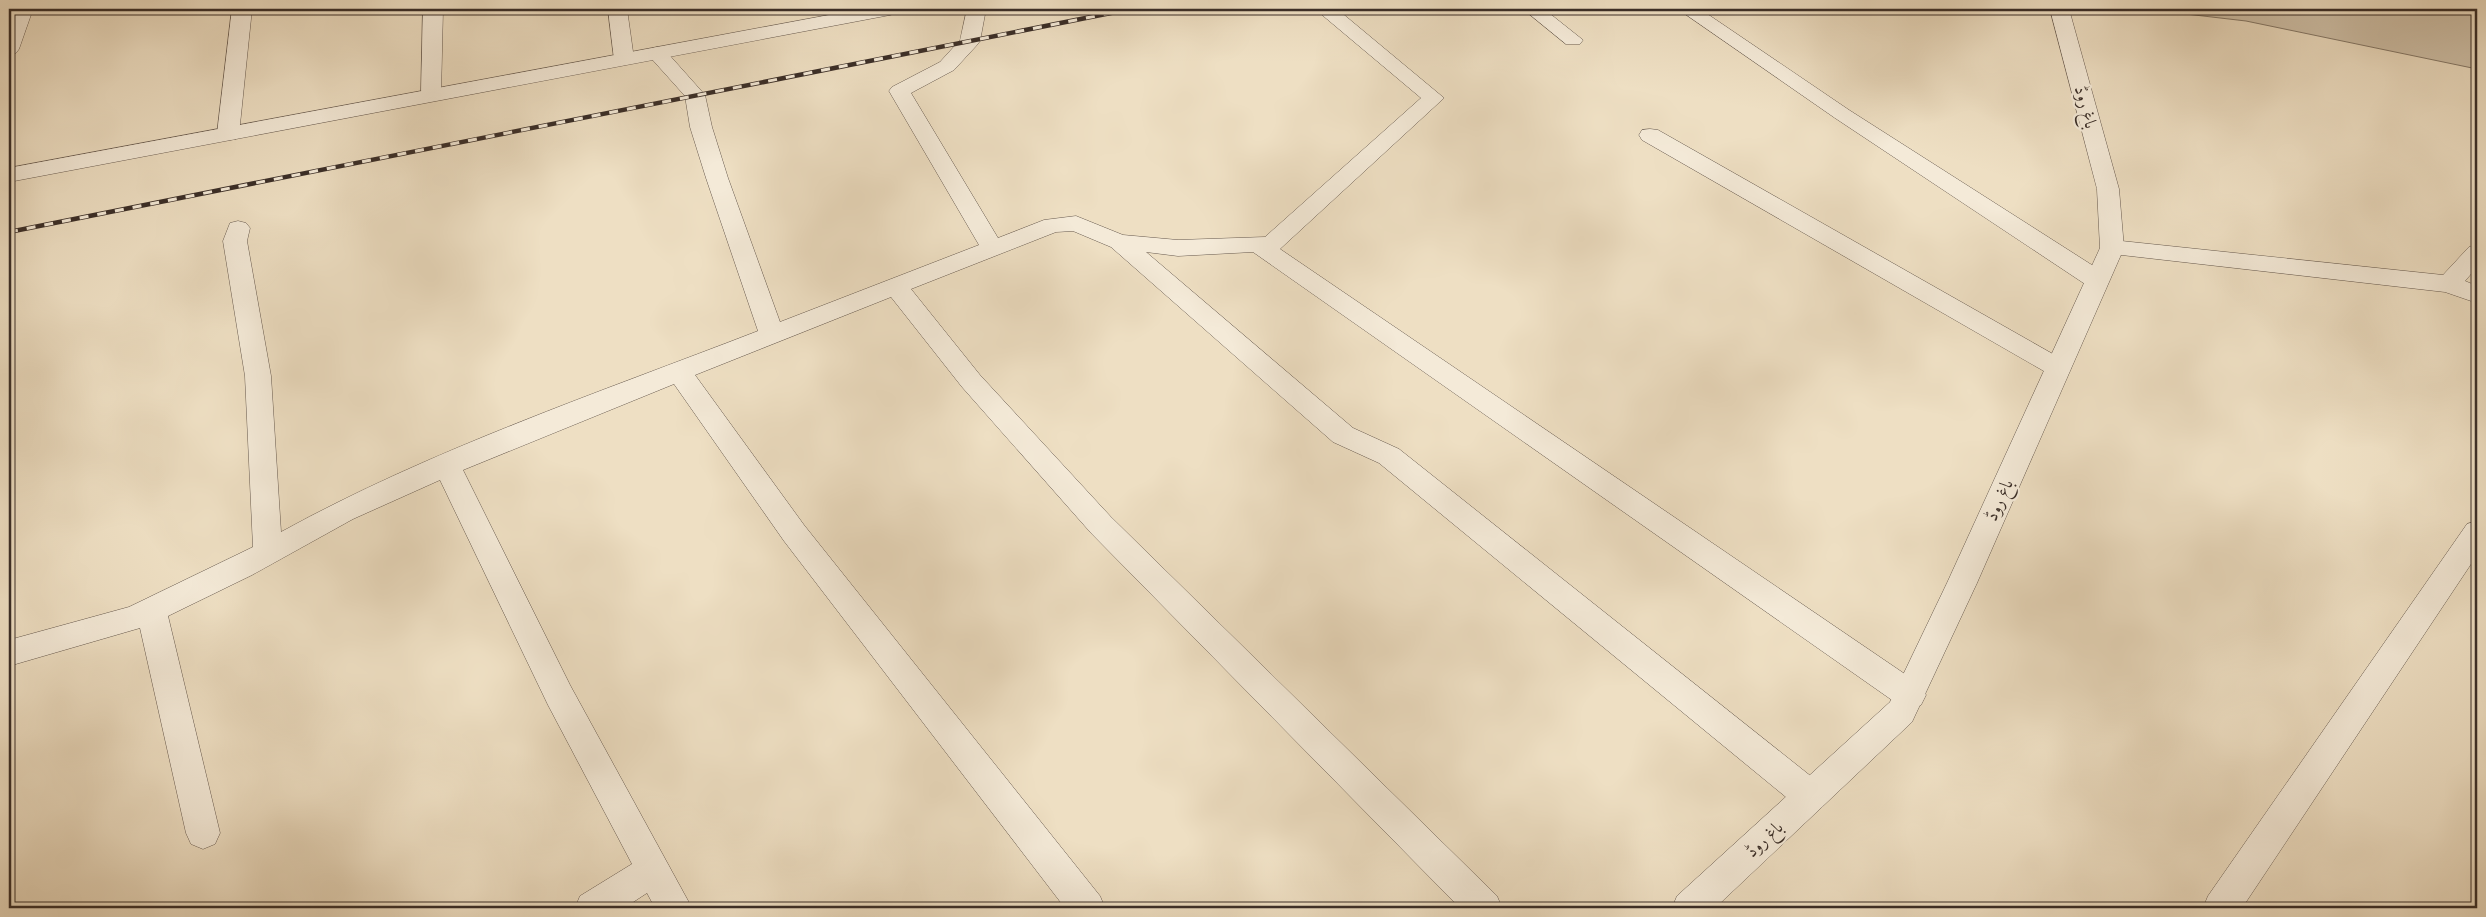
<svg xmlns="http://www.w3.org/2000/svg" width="2486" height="917" font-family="'IM FELL Great Primer',Amiri,serif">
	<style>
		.green { fill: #cfc1a9; stroke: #847868 }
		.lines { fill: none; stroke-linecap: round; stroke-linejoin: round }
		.minor-casing { stroke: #675a4f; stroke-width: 1 }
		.tertiary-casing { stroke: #675a4f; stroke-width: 1 }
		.minor { fill: #f4ead8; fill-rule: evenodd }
		.tertiary { fill: #f4ead8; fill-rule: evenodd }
		.rail-casing { stroke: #3a2e28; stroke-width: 4.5 }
		.rail { stroke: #f4ead8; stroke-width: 3; stroke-dasharray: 9; stroke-linecap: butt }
		.labels { text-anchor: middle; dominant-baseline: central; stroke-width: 4.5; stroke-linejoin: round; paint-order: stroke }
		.street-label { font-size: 18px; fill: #3a2e28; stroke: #f4ead8 }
	</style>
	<rect width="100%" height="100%" fill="#eedfc3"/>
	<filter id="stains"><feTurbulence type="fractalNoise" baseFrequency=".004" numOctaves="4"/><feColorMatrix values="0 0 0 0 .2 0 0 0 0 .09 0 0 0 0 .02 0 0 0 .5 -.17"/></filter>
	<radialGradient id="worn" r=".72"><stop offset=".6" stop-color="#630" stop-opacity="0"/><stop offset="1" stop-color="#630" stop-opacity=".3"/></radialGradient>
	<!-- green -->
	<path class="green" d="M2143 9H2477V69L2246 21Z"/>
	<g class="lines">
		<defs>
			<path id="minor" d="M13 9H33L19 49 16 53 9 55V22Z
				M232 9H252L239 134 236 139 228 140 220 139 217 134Z
				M423 9H443L441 95 438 99 431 101 424 99 421 95Z
				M608 9H627L634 59 631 63 624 65 617 63 614 59Z
				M967 9H986L980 41 977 45 954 70 911 93 998 238 1044 220 1076 216 1123 235 1178 240 1265 237 1421 98 1315 9H1337L1444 98 1280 249 1921 685 1926 695 1921 705 1910 709 1899 705 1253 252 1178 256 1146 252 1353 428 1399 449 1822 785 1827 796 1822 807 1810 811 1798 807 1379 463 1333 442 1111 247 1073 231 1056 232 911 289 980 375 1111 517 1497 896 1502 908H1460L1091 533 962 387 891 297 695 375 804 525 1100 896 1105 908H1065L784 541 674 384 463 470 570 685 692 908H655L647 893 624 908H575L580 896 632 864 548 705 440 480 353 519 252 575 168 616 220 833 215 844 203 849 191 844 186 833 140 628 9 666V640L129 607 253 547 245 376 223 241 230 223 238 221 246 223 250 228 247 241 271 376 281 532C432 449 598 393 758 331L706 178 690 127 685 96 650 57 647 53 650 49 657 47 664 49 705 95 712 127 728 178 780 322 979 245 889 91 892 87 940 62 960 40Z
				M1523 9H1544L1583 40 1580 44H1566Z
				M1678 9H1700L1849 110 2106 274 2109 280 2106 286 2097 288 2088 286 1835 118Z
				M1650 129 1658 130 2067 362 2071 368 2067 374 2058 377 2049 374 1642 140 1639 135 1642 130Z
				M2112 240 2443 275 2469 247 2477 244V267L2465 281 2477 286V303L2445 292 2104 253 2100 248 2104 243Z
				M2477 521V555L2242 908H2203L2208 896 2467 524Z"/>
			<path id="tertiary" d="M861 9H900L897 13 890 15 9 182V168Z
				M2050 9H2069L2119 189 2124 248 1977 583 1912 722 1715 908H1672L1677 896 1890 702 1947 583 2100 248 2097 189Z"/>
		</defs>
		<!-- minor casing -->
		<use href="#minor" class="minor-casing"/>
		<!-- tertiary casing -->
		<use href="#tertiary" class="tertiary-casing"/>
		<!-- minor -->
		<use href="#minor" class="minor"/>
		<!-- tertiary -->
		<use href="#tertiary" class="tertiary"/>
		<defs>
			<path id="rail" d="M9 232 1131 9"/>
		</defs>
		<!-- rail casing -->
		<use href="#rail" class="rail-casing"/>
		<!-- rail -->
		<use href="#rail" class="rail"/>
	</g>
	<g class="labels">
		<!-- street labels -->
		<g class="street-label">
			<text transform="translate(2086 107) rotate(75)">باغ روڈ</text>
			<text transform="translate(1999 500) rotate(-66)">باغ روڈ</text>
			<text transform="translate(1764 839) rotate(-43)">باغ روڈ</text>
		</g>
	</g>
	<!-- margin -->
	<rect width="2486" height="917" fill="none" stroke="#eedfc3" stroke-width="30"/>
	<rect x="10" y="10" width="2466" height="897" fill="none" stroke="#3a2e28" stroke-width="2.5"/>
	<rect x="15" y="15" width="2456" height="887" fill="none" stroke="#3a2e28"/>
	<rect width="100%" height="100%" filter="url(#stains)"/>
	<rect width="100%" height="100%" fill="url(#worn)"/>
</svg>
